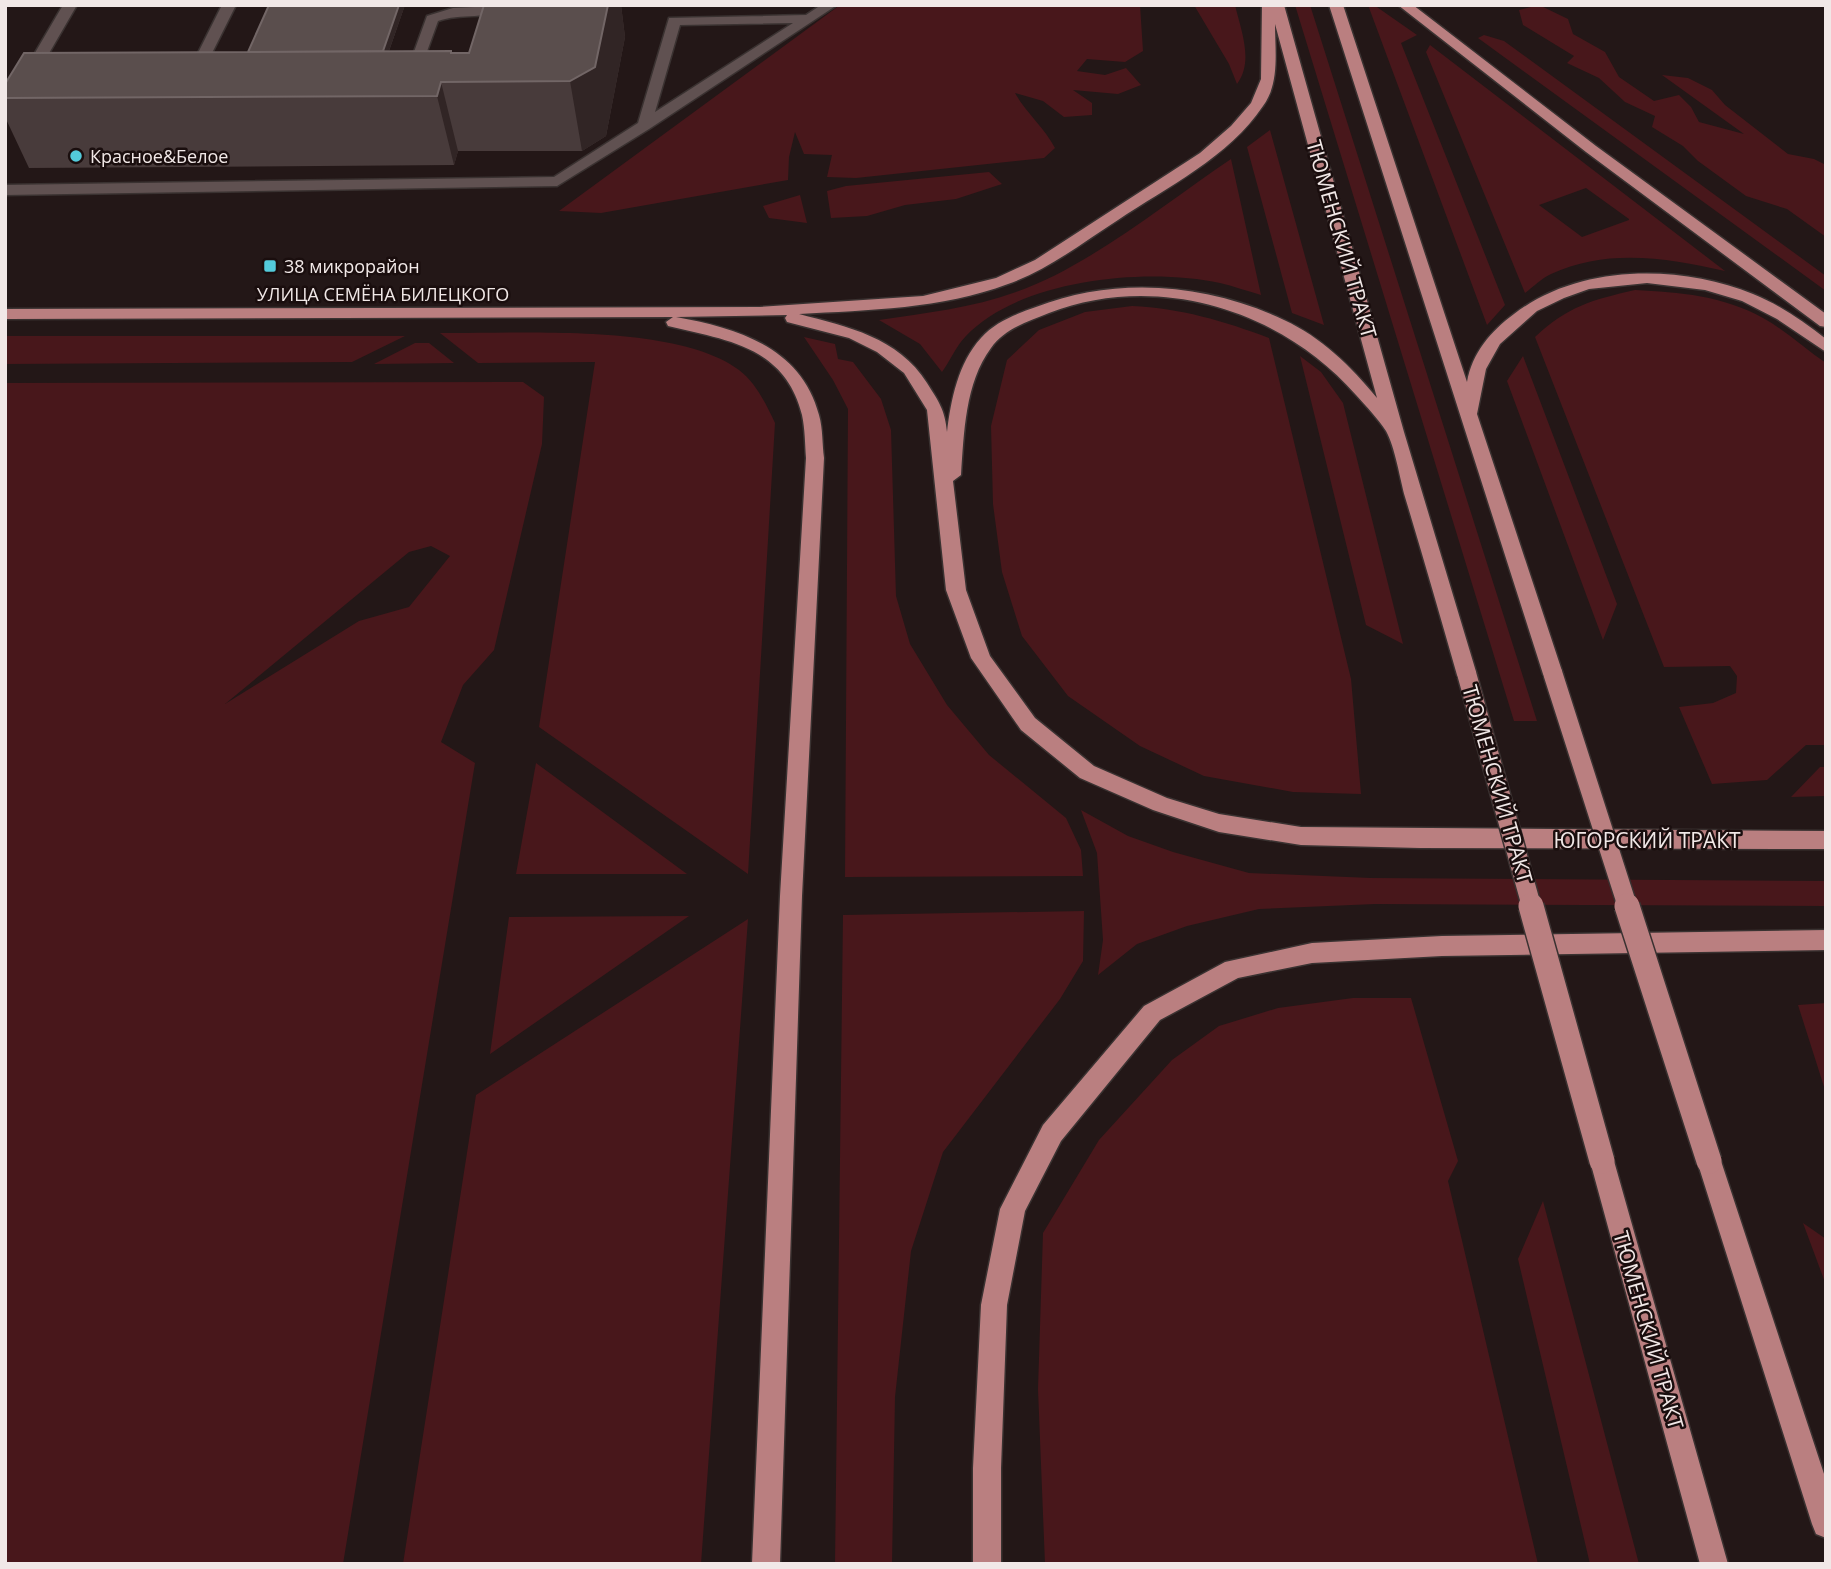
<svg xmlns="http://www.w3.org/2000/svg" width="1831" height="1569" font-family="'Open Sans',sans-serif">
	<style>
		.green { fill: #48171b; fill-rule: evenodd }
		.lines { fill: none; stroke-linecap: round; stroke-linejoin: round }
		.minor-casing { stroke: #3a3231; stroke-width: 3 }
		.major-casing { stroke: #3a3231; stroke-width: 3 }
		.minor { fill: #605151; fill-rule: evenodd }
		.major { fill: #ba7f80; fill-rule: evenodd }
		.major-bridge-far1-casing { stroke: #3a3231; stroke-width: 22; stroke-linecap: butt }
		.major-bridge-casing { stroke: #3a3231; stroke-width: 28; stroke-linecap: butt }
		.major-bridge-far1 { stroke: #ba7f80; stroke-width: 19 }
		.major-bridge { stroke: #ba7f80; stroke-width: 25 }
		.wall { fill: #483b3b }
		.shaded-wall { fill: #312525 }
		.building { fill: #5a4e4d; stroke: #726666; stroke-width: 2 }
		.poi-dot { fill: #53cbdb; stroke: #1a0e0e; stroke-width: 2.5 }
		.labels { text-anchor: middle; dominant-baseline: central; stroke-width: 5; stroke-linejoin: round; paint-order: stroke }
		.far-poi-label { font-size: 18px; fill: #f1e8e7; stroke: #1a0e0e; text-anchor: start }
		.far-street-label { font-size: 18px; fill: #f1e8e7; stroke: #1a0e0e }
		.street-label { font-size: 21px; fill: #f1e8e7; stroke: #1a0e0e }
	</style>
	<rect width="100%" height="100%" fill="#231717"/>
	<!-- green -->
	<path class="green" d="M840 5H1140L1143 51 1125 62 1087 59 1077 71 1105 75 1126 68 1141 85 1118 94 1073 90 1092 103V115L1064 117 1043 101 1015 93C1026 113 1044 127 1055 148L1044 158 856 178 827 177 832 155 804 154 795 132 789 157 788 180 601 213 559 211Z
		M1194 5H1235C1241 31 1254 61 1237 84L1229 64Z
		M1295 5H1310L1537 721H1514Z
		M1368 5H1374L1417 35 1401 43 1505 305 1487 325Z
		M1539 5 1568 19 1573 34 1605 52 1619 77 1654 101 1679 95 1691 107 1699 122 1744 134 1662 75 1688 78 1712 90 1725 105 1788 154 1814 159 1826 165 1824 202 1826 237 1787 209 1746 196 1698 161 1683 146 1652 127 1655 116 1625 102 1599 78 1567 63 1574 56 1523 25 1519 10Z
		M1484 35 1504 41 1826 276V291L1478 38Z
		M1430 45 1725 271C1668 258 1607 248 1551 274 1542 278 1533 287 1525 293L1426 52ZM1586 188 1629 219V220L1582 237 1539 205Z
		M1270 130 1324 325 1292 313 1247 147Z
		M1231 159 1261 295C1247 291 1233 286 1220 283 1146 267 1020 279 966 336 956 346 950 361 942 372L920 344 879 320C925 313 972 308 1016 292 1088 267 1166 203 1231 159Z
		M989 172 1002 184 956 199 905 205 867 216 831 218 827 191 846 186Z
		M800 195 807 223 769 218 763 206Z
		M1635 290C1679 292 1724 296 1763 318 1785 330 1805 349 1826 363V745H1806L1767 780 1712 784 1679 707 1713 703 1736 693 1737 676 1730 666 1664 667 1535 337C1568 306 1592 300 1635 290Z
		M1132 306C1180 308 1224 321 1269 338L1351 679 1361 794 1293 792 1204 776 1140 746 1068 696 1022 636 1002 572 993 504 991 426 1007 360 1039 330 1085 312Z
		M440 333C519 334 676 323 739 370 756 383 766 404 775 423L748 874 539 727 595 362 478 363Z
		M5 336H405L352 362 5 364Z
		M804 337 835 344 838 359 853 362 881 399 891 430 896 596 910 644 947 705 989 755 1066 818 1081 850 1083 876 845 877 848 409 833 380Z
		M415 343H429L454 363 374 364Z
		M1300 356 1321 372 1343 403 1403 644 1366 625Z
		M1523 356 1617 604 1603 640 1507 381Z
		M523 382 544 397 542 444 494 650 463 685 441 742 475 763 343 1564H5V383ZM431 546 450 556 409 607 359 621 225 704 409 552Z
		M536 763 687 874H516Z
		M1820 767H1826V796L1791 797Z
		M1081 810 1128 836 1173 852 1249 873 1371 878 1826 881V906L1375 904 1259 909 1187 926 1137 944 1098 975 1103 940 1097 853Z
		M1084 911 1083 961 1060 999 943 1152 911 1251 895 1397 892 1564H835L843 915Z
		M689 916 490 1054 509 917Z
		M748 919 701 1564H403L476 1095Z
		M1353 998H1411L1458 1161 1448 1181 1538 1564H1045L1038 1389 1043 1233 1099 1140 1172 1060 1219 1026 1278 1008Z
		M1826 1003V1093L1798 1005Z
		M1543 1201 1639 1564H1590L1518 1259Z
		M1803 1223 1826 1239V1285Z"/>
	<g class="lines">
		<defs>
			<path id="minor" d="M63 5H77L12 117 5 121V104Z
				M222 5H236L205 67 203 70H193L191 67Z
				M514 5C495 21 461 12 438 21L421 68 404 75 397 71 410 63 427 16 453 8Z
				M821 5H837L649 129 557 186 5 195V185L554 177 638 123 669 18 806 15ZM793 23 655 112 680 25Z"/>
			<path id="major" d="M1262 5H1284L1404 432 1477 675 1474 680 1467 682 1460 680 1457 675C1440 616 1423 556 1405 497 1400 479 1395 447 1386 431 1379 420 1366 406 1356 395 1282 310 1157 271 1049 313 1029 321 1004 329 991 348 965 383 964 433 961 475L953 481 966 590 990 656 1035 718 1094 766 1167 798 1219 814 1301 827 1826 831V849L1420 848 1301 845 1219 832 1153 810 1080 778 1021 730 971 658 946 590 927 410 904 373 877 352 849 338 787 322 785 318 787 315 676 317C737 328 801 347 819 415 823 429 822 444 824 458L802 896 780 1564H752L780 896 806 458C805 444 805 429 802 415 785 346 726 340 668 326L666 322 673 317 5 319V309L760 307 923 296 996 278 1035 260 1200 153 1231 126 1251 103 1261 79ZM1275 24 1377 398C1351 366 1321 337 1284 320 1207 283 1115 276 1036 307 1016 314 995 322 981 338 958 363 951 400 947 432 945 410 939 402 927 383 898 337 848 327 799 314 869 310 941 309 1008 284 1048 270 1082 243 1118 220 1167 187 1229 157 1263 106 1280 83 1275 51 1275 24Z
				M1329 5H1343L1467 382C1472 353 1491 331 1514 314 1579 264 1679 264 1753 294 1780 305 1803 321 1826 339V352L1777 319 1742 301 1705 290 1647 283 1589 289 1564 298 1537 311 1500 344 1486 369 1477 414 1563 674 1560 679 1553 681 1546 679 1543 674Z
				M1398 5H1413L1596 146 1826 314V327L1820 326 1586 152Z
				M1826 930V950L1442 956 1312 963 1238 978 1160 1020 1061 1141 1025 1211 1007 1305 1001 1468V1564H973V1468L981 1305 1000 1209 1043 1125 1144 1006 1225 962 1312 943 1442 936Z
				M1602 1150 1611 1153 1614 1161 1728 1564H1700L1590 1161 1593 1153Z
				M1709 1150 1718 1153 1721 1161 1826 1480V1538L1816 1534 1812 1524 1697 1161 1700 1153Z"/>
		</defs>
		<!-- minor casing -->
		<use href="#minor" class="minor-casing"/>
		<!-- major casing -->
		<use href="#major" class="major-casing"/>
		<!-- minor -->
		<use href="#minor" class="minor"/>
		<!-- major -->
		<use href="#major" class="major"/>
		<defs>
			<path id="major-bridge-far1" d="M1553 674 1628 908
				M1467 675 1532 908"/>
			<path id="major-bridge" d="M1531 906 1602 1161
				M1627 906 1709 1161"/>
		</defs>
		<!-- major-bridge-far1 casing -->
		<use href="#major-bridge-far1" class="major-bridge-far1-casing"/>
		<!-- major-bridge casing -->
		<use href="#major-bridge" class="major-bridge-casing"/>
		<!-- major-bridge-far1 -->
		<use href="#major-bridge-far1" class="major-bridge-far1"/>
		<!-- major-bridge -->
		<use href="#major-bridge" class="major-bridge"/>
	</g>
	<!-- wall -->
	<path class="wall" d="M269 5H405L389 51 452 53H469L484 5H621L625 37 606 136 582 151H458L454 165 29 168 5 117V84L248 52Z"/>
	<!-- shaded-wall -->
	<path class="shaded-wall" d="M399 5H405L385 62 382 53Z
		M608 5H621L625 37 606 136 582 151 570 81Z
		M441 82 458 151 454 165 437 96Z"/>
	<!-- building -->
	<path class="building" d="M269 5H399L383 51 248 52Z
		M484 5H608L595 67 570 81 441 82 437 96 5 98V84L24 53 451 51V53H469Z"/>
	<!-- markers -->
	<g class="poi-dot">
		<circle cx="76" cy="156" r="7"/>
		<rect x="263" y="259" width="14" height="14" rx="3.5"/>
	</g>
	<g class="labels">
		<!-- far-poi labels -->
		<g class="far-poi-label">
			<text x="90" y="156">Красное&amp;Белое</text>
			<text x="284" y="266">38 микрорайон</text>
		</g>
		<!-- far-street labels -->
		<g class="far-street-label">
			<text x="383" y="294">УЛИЦА СЕМЁНА БИЛЕЦКОГО</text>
		</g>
		<!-- street labels -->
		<g class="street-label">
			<text transform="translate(1342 239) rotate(74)">ТЮМЕНСКИЙ ТРАКТ</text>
			<text transform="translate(1498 784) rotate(74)">ТЮМЕНСКИЙ ТРАКТ</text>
			<text x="1647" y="840">ЮГОРСКИЙ ТРАКТ</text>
			<text transform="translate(1649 1330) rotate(74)">ТЮМЕНСКИЙ ТРАКТ</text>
		</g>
	</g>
	<!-- border -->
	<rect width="1831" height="1569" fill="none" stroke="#f1e8e7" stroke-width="14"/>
</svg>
